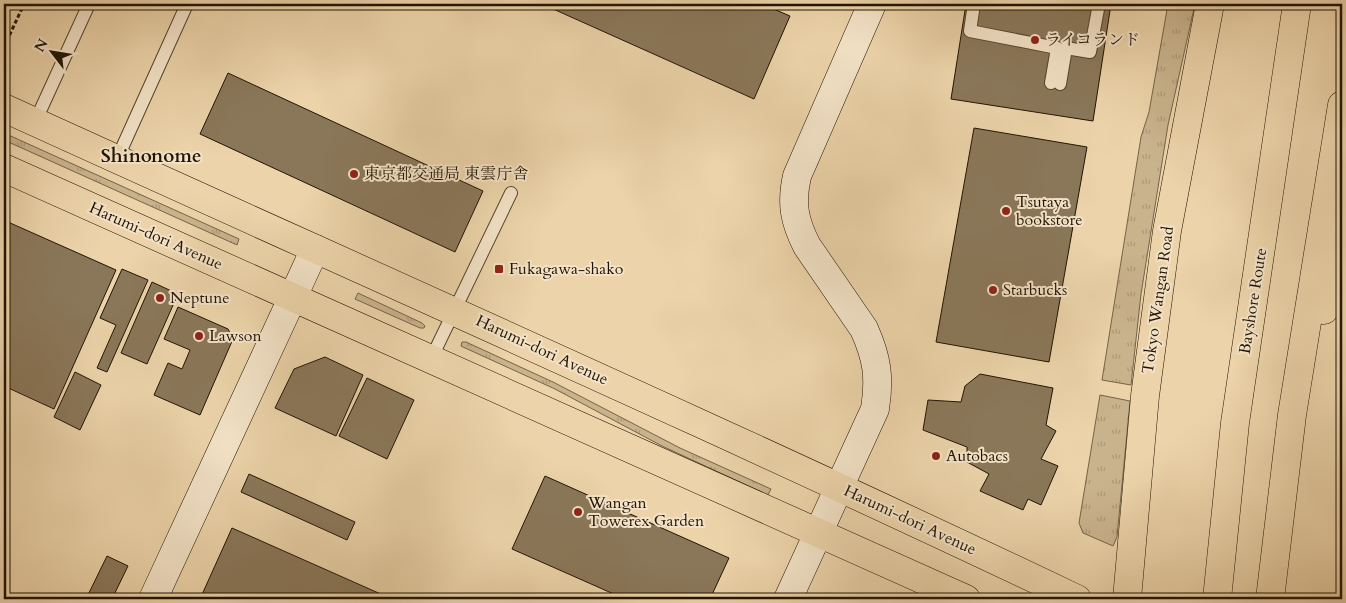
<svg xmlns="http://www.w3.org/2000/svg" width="1346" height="603" font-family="Cardo,'Noto Serif JP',serif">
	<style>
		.grass { fill: url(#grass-tufts); stroke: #746448 }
		.building { fill: #8a7759; stroke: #201403 }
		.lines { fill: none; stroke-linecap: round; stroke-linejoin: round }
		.lane-casing { stroke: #53442c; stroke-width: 14 }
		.secondary-casing { stroke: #201403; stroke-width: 29 }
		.primary-casing { stroke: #201403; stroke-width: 29 }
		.highway-casing { stroke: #201403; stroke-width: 29 }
		.path { stroke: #201403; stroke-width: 3; stroke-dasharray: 4 2.5; stroke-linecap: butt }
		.lane { stroke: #f3e2c7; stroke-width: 12 }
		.secondary { stroke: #f3e2c7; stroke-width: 28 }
		.primary { stroke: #ecd3a9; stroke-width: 28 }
		.highway { stroke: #ecd3a9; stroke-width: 28 }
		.poi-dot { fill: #8f2418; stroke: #f3e2c7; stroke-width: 2 }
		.labels { text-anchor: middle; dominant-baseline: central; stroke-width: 4; stroke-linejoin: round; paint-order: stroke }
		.poi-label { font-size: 16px; fill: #201403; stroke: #f3e2c7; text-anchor: start }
		.street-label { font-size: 16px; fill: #201403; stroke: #f3e2c7 }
		.quarter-label { font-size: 19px; font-weight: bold; fill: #201403; stroke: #f3e2c7 }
	</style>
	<defs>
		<pattern id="grass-tufts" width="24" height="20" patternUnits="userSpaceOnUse" patternTransform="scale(1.25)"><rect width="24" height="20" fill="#c9b38d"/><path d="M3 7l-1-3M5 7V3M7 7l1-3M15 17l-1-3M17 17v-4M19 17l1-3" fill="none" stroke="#ac9978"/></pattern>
	</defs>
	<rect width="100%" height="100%" fill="#ecd3a9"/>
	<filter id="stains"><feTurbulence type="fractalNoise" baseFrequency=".004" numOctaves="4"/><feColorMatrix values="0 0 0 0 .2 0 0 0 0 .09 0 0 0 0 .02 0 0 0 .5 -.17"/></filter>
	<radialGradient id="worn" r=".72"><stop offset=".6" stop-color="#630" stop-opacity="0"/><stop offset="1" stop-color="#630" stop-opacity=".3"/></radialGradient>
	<!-- grass -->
	<path class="grass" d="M1168 4H1195L1168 125 1141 294 1131 385 1102 380 1141 137 1149 112Z
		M4 133 239 239 237 245 4 140Z
		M358 293 422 323 425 326 424 328H420L355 299Z
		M462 342H466L553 382 680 448 771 489 768 495 662 446 555 389 463 347 461 346Z
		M1100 395 1130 401 1117 537 1113 546 1083 533 1079 523Z"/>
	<!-- building -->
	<path class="building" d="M542 4H762L790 16 754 99Z
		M966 4H1111L1093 121 951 99Z
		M228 73 483 191 455 252 200 134Z
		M974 128 1087 147 1049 362 936 342Z
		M8 222 116 270 54 409 4 386V230Z
		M122 269 148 280 107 372 97 368 116 325 100 318Z
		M152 282 178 294 147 364 121 353Z
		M178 307 228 329 233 339 200 415 154 395 168 363 182 369 190 350 164 339Z
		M325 357 363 375 336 436 275 408 294 369Z
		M75 372 101 385 80 430 54 417Z
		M980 374 1053 388 1046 425 1056 431 1041 459 1058 466 1041 505 1028 499 1023 510 980 491 989 474 967 462V447L923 430 928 400 961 402 965 386Z
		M367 378 414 400 387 459 339 436Z
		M249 474 355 522 347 540 241 492Z
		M545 476 729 558 710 599H625L512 549Z
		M232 528 392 599H200Z
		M107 556 128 566 112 599H86Z"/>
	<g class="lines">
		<defs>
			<path id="lane" d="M974 4 970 31 1057 48 1051 83
				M1060 84 1066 48 1090 52 1099 4
				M35 122 89 4
				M117 159 187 4
				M431 359 511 193"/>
			<path id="secondary" d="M153 599 315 249
				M788 599 875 409C880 377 877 358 864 329L807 246C794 221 791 203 797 176L872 4"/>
			<path id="primary" d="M4 108C362 271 722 430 1077 599
				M4 168 966 599"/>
			<path id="highway" d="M1324 310 1338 262 1342 239
				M1127 599 1145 396 1167 231 1210 4
				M1217 599 1235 423 1297 4
				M1270 599 1292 415 1342 105"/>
		</defs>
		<!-- lane casing -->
		<use href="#lane" class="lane-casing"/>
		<!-- secondary casing -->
		<use href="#secondary" class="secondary-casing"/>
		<!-- primary casing -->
		<use href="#primary" class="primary-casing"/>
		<!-- highway casing -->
		<use href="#highway" class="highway-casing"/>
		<!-- path -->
		<path class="path" d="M4 47 24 4"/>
		<!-- lane -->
		<use href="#lane" class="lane"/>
		<!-- secondary -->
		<use href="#secondary" class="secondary"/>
		<!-- primary -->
		<use href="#primary" class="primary"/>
		<!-- highway -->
		<use href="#highway" class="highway"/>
	</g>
	<!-- markers -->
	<g class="poi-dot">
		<circle cx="1035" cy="40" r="5"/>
		<circle cx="354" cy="174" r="5"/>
		<circle cx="1006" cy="211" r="5"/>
		<rect x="494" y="264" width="10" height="10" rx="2.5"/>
		<circle cx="993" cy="290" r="5"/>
		<circle cx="160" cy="298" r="5"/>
		<circle cx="199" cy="336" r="5"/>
		<circle cx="936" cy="456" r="5"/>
		<circle cx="578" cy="512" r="5"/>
	</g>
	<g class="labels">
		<!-- poi labels -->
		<g class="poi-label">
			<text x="1045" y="40">ライコランド</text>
			<text x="364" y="174">東京都交通局 東雲庁舎</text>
			<text x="1016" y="202">Tsutaya<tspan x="1016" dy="18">bookstore</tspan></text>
			<text x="509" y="269">Fukagawa-shako</text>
			<text x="1003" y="290">Starbucks</text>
			<text x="170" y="298">Neptune</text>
			<text x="209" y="336">Lawson</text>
			<text x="946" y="456">Autobacs</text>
			<text x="588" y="503">Wangan<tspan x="588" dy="18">Towerex Garden</tspan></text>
		</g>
		<!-- street labels -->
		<g class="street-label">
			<text transform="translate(156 236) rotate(24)">Harumi-dori Avenue</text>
			<text transform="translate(1158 300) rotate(-82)">Tokyo Wangan Road</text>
			<text transform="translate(1253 301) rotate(-81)">Bayshore Route</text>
			<text transform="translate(542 350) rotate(25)">Harumi-dori Avenue</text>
			<text transform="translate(910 520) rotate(25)">Harumi-dori Avenue</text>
		</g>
		<!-- quarter labels -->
		<g class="quarter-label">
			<text x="151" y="156">Shinonome</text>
		</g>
	</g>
	<!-- margin -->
	<rect width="1346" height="603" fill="none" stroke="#ecd3a9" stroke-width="20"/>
	<rect x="5" y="5" width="1336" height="593" fill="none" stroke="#201403" stroke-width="2.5"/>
	<rect x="10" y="10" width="1326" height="583" fill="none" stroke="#201403"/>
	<!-- north arrow -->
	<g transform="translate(52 52) rotate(301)" stroke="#f3e2c7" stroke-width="4" paint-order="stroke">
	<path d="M0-4L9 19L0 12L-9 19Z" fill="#201403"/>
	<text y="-8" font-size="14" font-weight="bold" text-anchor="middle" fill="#201403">N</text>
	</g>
	<rect width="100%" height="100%" filter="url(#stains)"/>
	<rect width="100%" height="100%" fill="url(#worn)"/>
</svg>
